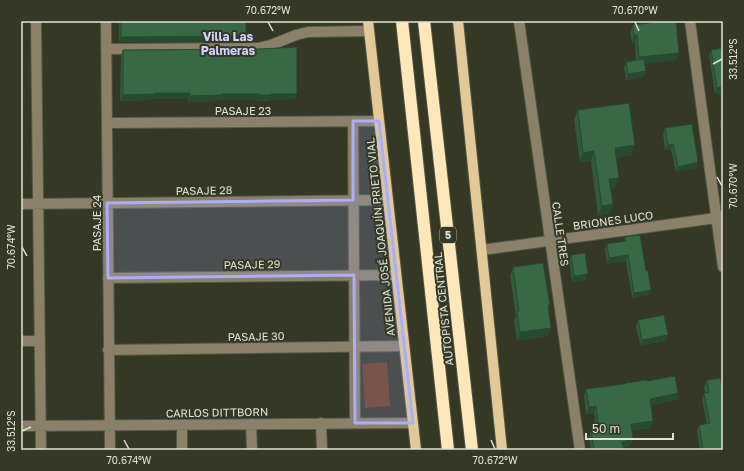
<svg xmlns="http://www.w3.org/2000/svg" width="744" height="471" font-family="'Golos Text',sans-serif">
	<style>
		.green { fill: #6c3e21 }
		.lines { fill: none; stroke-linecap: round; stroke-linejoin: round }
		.minor-casing { stroke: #535745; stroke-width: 12 }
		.major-casing { stroke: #535745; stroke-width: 12 }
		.highway-casing { stroke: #535745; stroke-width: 14 }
		.minor { stroke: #8b8069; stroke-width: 10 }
		.major { stroke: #e1c99a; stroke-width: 10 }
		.highway { stroke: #fee7ba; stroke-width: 12 }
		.wall { fill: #305a3a }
		.shaded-wall { fill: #274a30 }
		.building { fill: #386944; stroke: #274a30 }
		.marked { fill: #abaffb; fill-opacity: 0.2; stroke: #abaffb; stroke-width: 3; stroke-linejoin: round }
		.ticks { fill: none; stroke: #dfe2d6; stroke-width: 1.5 }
		.labels { text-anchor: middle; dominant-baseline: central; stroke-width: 4; stroke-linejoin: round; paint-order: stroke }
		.shield { fill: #343825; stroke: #acafa1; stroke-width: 1 }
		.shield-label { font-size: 10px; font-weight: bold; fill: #dfe2d6 }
		.street-label { font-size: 11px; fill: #dfe2d6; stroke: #343825 }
		.neighbourhood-label { font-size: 12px; font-weight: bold; fill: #cfd2fd; stroke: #343825 }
		.neatline { fill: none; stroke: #dfe2d6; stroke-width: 1.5 }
		.ticks-label { font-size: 10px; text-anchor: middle; fill: #dfe2d6 }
	</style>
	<rect width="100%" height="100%" fill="#343825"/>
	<!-- green -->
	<path class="green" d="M387 362 390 406 365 408 362 364Z"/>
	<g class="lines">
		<defs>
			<path id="minor" d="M36 21 41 450
				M106 21 110 450
				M519 21 580 450
				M690 21 723 267
				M106 49 258 48 271 45 296 35 308 32 369 31
				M353 121 355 423
				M107 123 379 121
				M21 204 388 200
				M482 250 716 218 723 216
				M108 278 396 275
				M21 341H40
				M108 350 404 346
				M321 423 322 450
				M251 424 252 450
				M182 425V450
				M21 426 413 423"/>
			<path id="major" d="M368 21 416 450
				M458 21 502 450"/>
			<path id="highway" d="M402 21 448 450
				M424 21 472 450"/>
		</defs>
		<!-- minor casing -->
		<use href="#minor" class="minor-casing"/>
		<!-- major casing -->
		<use href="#major" class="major-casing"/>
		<!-- highway casing -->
		<use href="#highway" class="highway-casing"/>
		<!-- minor -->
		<use href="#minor" class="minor"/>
		<!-- major -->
		<use href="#major" class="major"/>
		<!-- highway -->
		<use href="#highway" class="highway"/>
	</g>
	<!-- wall -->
	<path class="wall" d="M119 21H246L244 42H119Z
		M655 21H676L679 53 676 60 645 64 644 77 626 80 624 68 626 62 636 60 635 42 632 43 630 33 633 25 655 23Z
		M123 50 295 99 269 100V101H257V100H220V101L188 102V99H153V100L120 101 121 55Z
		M711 50 723 93 715 94 709 56Z
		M578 110 635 145 631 155 616 157 619 178 615 188 610 189 613 204 609 214 598 216 591 161 580 162 574 120Z
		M722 115H723V138L722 139 720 122Z
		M665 128 698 162 696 168 676 172 671 150H665L663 134Z
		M625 237 646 271 651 290 649 295 632 298 626 261 607 264 605 250 607 244 624 241Z
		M571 255 586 280 572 282 569 260Z
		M513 267 548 309V336L517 341 514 320 516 316 510 276Z
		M638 320 666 341 640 345 636 326Z
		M707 380 723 450H700L697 432 699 425 707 424 702 400 704 393H705L704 387Z
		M647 381 678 393 676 400 651 405V428L632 430 630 446 623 447 624 450H591L589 438 591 431 596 430 594 413 586 414 584 396 586 389Z"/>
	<!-- shaded-wall -->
	<path class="shaded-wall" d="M634 35H637L635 42 632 43Z
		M246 36 244 42H119L121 37Z
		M679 53 676 60 637 65 639 57Z
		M646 71 644 77 626 80 628 74Z
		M723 87V93L715 94 717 88Z
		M155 93H190L188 99H153V100L120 101 123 95Z
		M222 94H260L257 100H220V101L188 102 190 96Z
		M271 94H297L295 99 257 101 260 95Z
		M673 144 671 150H665L668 145Z
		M635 145 631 155 611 158 615 148Z
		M594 151 591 161 580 162 583 153Z
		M698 162 696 168 676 172 678 167Z
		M619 178 615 188 605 189 609 179Z
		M613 204 609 214 598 216 602 206Z
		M628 255 626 261 607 264 609 258Z
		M588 274 586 280 572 282 574 276Z
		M651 290 649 295 632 298 634 293Z
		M551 328 548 336 517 341 520 332Z
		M668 335 666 341 640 345 642 340Z
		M678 393 676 400 648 405 650 399Z
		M596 406 594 413 586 414 589 407Z
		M653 421 651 428 628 430 631 424Z
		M633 439 630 446 620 448 622 442Z"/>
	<!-- building -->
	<path class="building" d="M121 21H246V36L121 37Z
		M656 21H676L679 53 639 57 637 35H634L633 25 656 22Z
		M297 47V94H271V95H260V94H222V95L190 96V93H155V94L123 95V50L260 49Z
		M723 48V87L717 88 711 50Z
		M644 59 646 71 628 74 626 62Z
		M629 103 635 145 615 148 619 178 609 179 613 204 602 206 594 151 583 153 578 110Z
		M692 124 698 162 678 167 673 144 668 145 665 128Z
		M640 235 646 271H648L651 290 634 293 628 255 609 258 607 244 626 241 625 237Z
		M585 253 588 274 574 276 571 255Z
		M543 263 550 305H548L551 328 520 332 517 311H519L513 267Z
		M664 315 668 335 642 340 638 320Z
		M675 376 678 393 650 399 653 421 631 424 633 439 622 442 624 450H594L591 431 599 430 596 406 589 407 586 389 625 384V383L647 380V381Z
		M720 378 723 391V450H703L699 425 710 423 704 393 709 392 707 380Z"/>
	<!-- marked area -->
	<path class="marked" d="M353 121H379L413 423H355L354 275 108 278 107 203 353 200Z"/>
	<!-- ticks -->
	<path class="ticks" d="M268 22 273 31M635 22 639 31M713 64 722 59M717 177 722 186M22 247 27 256M22 431 31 427M124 440 129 449M491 440 495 449"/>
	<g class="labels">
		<!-- shield labels -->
		<rect class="shield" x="440" y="227" width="16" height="16" rx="3"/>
		<g class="shield-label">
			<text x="448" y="235">5</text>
		</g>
		<!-- street labels -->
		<g class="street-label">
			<text x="243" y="110">PASAJE 23</text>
			<text transform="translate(204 190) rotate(-1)">PASAJE 28</text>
			<text transform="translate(613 220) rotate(-8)">BRIONES LUCO</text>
			<text transform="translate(96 223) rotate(-90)">PASAJE 24</text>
			<text transform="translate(561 234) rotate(82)">CALLE TRES</text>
			<text transform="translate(380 237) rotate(-96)">AVENIDA JOSÉ JOAQUÍN PRIETO VIAL</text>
			<text transform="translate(252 264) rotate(-1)">PASAJE 29</text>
			<text transform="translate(443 309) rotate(-96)">AUTOPISTA CENTRAL</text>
			<text transform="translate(256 336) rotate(-1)">PASAJE 30</text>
			<text transform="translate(217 412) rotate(-1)">CARLOS DITTBORN</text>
		</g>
		<!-- neighbourhood labels -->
		<g class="neighbourhood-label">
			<text x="228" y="36">Villa Las<tspan x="228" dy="14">Palmeras</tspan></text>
		</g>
	</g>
	<!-- border -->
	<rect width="744" height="471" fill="none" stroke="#343825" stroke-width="44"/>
	<!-- scale -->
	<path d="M586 433v6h87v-6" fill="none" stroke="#dfe2d6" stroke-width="2"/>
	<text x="592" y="433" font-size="12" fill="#dfe2d6" stroke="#343825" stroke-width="3" paint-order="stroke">50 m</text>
	<rect x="22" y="22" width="700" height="427" class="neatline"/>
	<g class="ticks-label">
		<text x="268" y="14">70.672°W</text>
		<text x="635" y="14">70.670°W</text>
		<text transform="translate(733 59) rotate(-90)" y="4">33.512°S</text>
		<text transform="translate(733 186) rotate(-90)" y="4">70.670°W</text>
		<text transform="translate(11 247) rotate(-90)" y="4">70.674°W</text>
		<text transform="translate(11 431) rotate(-90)" y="4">33.512°S</text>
		<text x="129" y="464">70.674°W</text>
		<text x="495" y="464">70.672°W</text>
	</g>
</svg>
